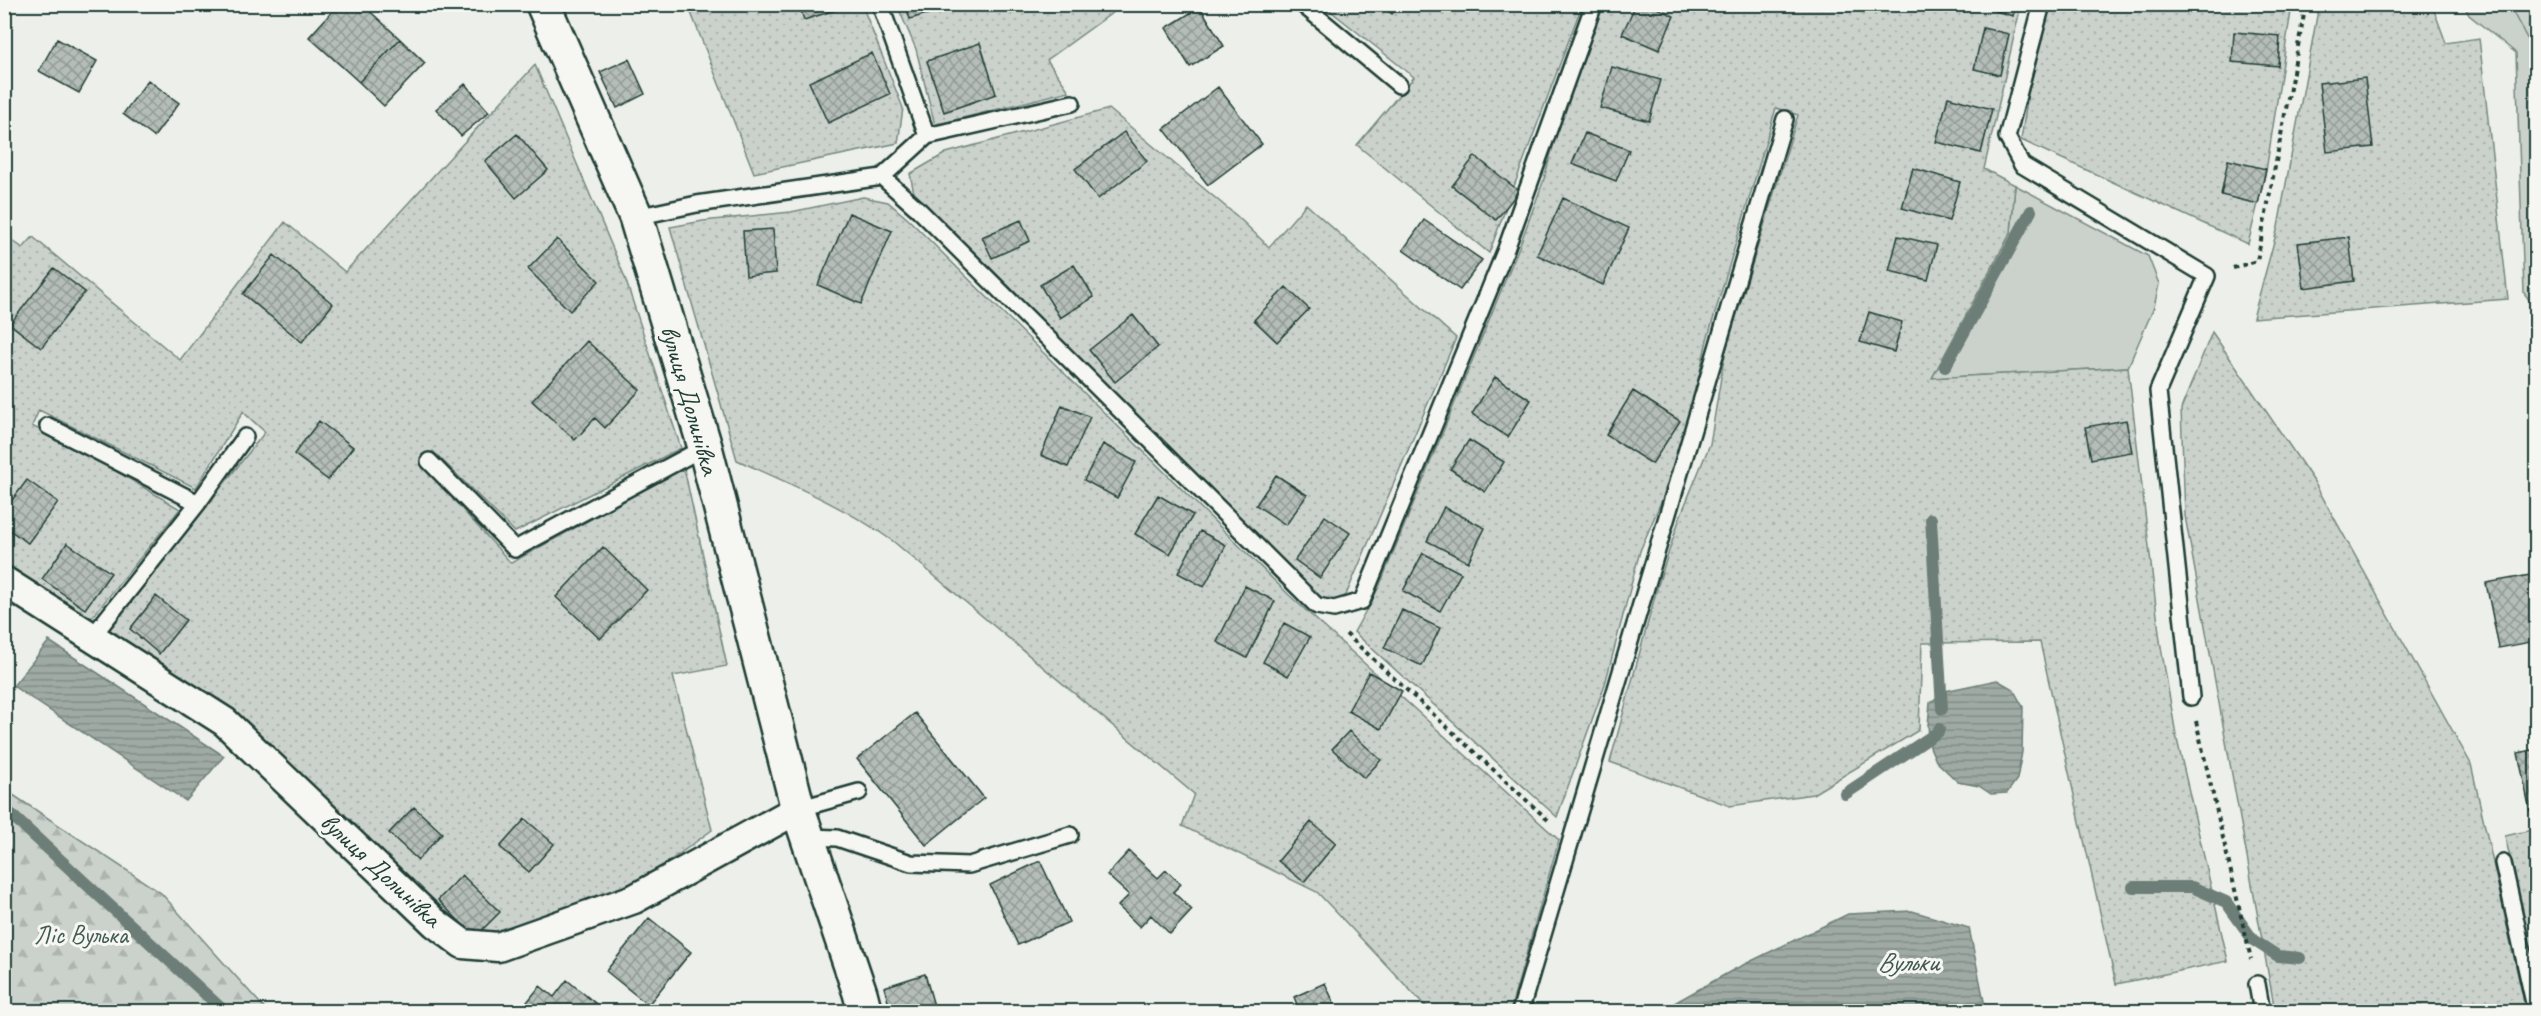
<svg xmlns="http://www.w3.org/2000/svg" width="2541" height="1016" font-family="Caveat,sans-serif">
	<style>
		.green { fill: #cbd2cc; stroke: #758880; stroke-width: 1.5 }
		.forest { fill: url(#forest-firs); stroke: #758880; stroke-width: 1.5 }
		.garden { fill: url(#garden-dots); stroke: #758880; stroke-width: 1.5 }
		.water { fill: url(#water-rules); stroke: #6c7e77; stroke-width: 1.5 }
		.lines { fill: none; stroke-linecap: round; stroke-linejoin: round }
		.stream { stroke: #6c7e77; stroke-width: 12 }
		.building { fill: url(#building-cross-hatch); stroke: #1f3d34; stroke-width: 1.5 }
		.service-casing { stroke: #1f3d34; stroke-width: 20 }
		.minor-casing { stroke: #1f3d34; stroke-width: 33 }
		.tertiary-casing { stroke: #1f3d34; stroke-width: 38 }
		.path { stroke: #1f3d34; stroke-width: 4; stroke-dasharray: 4.5 4.5; stroke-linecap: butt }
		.service { stroke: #f6f6f2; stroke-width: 15 }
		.minor { stroke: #f6f6f2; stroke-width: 28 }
		.tertiary { stroke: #f6f6f2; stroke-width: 33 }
		.labels { text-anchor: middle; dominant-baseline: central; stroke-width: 6; stroke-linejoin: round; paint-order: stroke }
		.street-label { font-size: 26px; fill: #1f3d34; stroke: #f6f6f2 }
		.park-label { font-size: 26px; fill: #415b52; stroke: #f6f6f2 }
		.water-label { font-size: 27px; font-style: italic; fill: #3f5850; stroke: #f6f6f2 }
	</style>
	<defs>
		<pattern id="forest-firs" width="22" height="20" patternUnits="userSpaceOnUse" patternTransform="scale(1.5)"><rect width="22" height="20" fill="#cbd2cc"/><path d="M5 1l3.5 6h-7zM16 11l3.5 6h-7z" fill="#aeb5b0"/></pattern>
		<pattern id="garden-dots" width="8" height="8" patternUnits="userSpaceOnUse" patternTransform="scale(1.5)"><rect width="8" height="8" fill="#cbd2cc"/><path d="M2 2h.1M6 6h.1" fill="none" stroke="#aeb5b0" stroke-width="1.8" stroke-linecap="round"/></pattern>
		<pattern id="water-rules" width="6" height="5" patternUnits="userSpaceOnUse" patternTransform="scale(1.5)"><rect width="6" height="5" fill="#9faaa4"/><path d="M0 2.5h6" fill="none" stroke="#818c86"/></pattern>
		<pattern id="building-cross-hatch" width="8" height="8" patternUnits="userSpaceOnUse" patternTransform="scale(1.5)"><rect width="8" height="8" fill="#b4bdb8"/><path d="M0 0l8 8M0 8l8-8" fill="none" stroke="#929b96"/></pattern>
	</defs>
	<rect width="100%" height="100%" fill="#edefea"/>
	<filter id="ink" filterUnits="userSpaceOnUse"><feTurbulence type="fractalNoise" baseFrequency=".0167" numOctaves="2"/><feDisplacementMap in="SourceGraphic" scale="12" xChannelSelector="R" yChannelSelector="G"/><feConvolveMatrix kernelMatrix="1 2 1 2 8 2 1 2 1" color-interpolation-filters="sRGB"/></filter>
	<g filter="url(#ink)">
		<!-- green -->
		<path class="green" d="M2464 5H2536V309L2524 293 2516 53 2469 15Z
			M2015 185 2148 256 2159 284 2154 307 2128 367 1932 378 2011 232Z"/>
		<!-- forest -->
		<path class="forest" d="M2509 5H2536V64V55Z
			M4 789 161 893 267 1011H5Z"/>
		<!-- garden -->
		<path class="garden" d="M688 5H862L903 108 898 143 754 173Z
			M897 5H1123L1047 60 1069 91 935 125 916 49Z
			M1323 5H1582L1489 253 1357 145 1414 77Z
			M1603 5H2021L1984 169 2015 185 2011 232 1932 378 2128 367 2160 641 2176 735 2228 961 2116 984 2040 642 1922 643 1919 730 1813 794 1730 806 1610 762 1658 585 1680 517 1710 444 1725 353 1798 115 1776 108 1707 340 1691 412 1669 483 1640 551 1605 684 1557 817 1354 632 1379 587 1519 247 1543 182 1562 115Z
			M2050 5H2292L2266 171 2248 244 2021 140 2028 94Z
			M2319 5H2432L2446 43 2479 38 2508 299 2253 318 2278 227Z
			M535 65 624 275 681 448 515 532 433 451 421 464 511 563 684 468 727 666 673 676 712 830 638 884 491 936 458 931 107 632 265 432 243 412 196 488 39 410 32 426 111 468 180 509 89 621 29 584 5 565 4 235 23 248 33 237 180 360 285 222 345 272Z
			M1109 109 1238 217 1269 247 1306 204 1456 338 1346 595 1335 603 1319 596 914 193 910 174 946 153Z
			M863 197 888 202 909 220 1289 595 1559 840 1510 1011H1430L1317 892 1182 826 1194 794 894 542C846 507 790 484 737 460L670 227 703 221 791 212Z
			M2212 332 2313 480 2471 764 2526 1011H2275L2185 516 2181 409Z
			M2536 829V971L2505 836Z"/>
		<!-- water -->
		<path class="water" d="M49 641 224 756 186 801 13 686Z
			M1997 680 2013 689 2023 707 2022 752 2017 779 2007 793 1991 794 1979 786 1958 782 1936 761 1930 747 1928 725 1930 703 1945 691Z
			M1912 911 1969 928 1986 1011H1660L1735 969 1848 914Z"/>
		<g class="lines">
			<!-- stream -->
			<path class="stream" d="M1945 367 2031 211
				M1931 519 1942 709
				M1845 794 1938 732 1939 729
				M4 808 225 1012
				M2133 887H2192L2226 902 2253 940 2278 956 2300 958"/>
		</g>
		<!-- building -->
		<path class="building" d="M339 4H362L400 39 359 82 309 37Z
			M799 4H845V7L804 20Z
			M905 4H950V7L910 19Z
			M1379 4H1400L1392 14Z
			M1636 4H1649L1674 16 1659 50 1622 34Z
			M1986 4H2016L2013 16 1985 8Z
			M1200 7 1224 46 1190 67 1166 28Z
			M1983 28 2009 34 2000 75 1974 69Z
			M2234 32 2280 36 2278 66 2232 62Z
			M57 39 97 61 79 93 39 71Z
			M400 39 425 63 384 106 359 82Z
			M980 43 996 94 944 112 927 61Z
			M872 53 890 94 828 123 809 82Z
			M629 59 645 94 617 108 600 72Z
			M1612 67 1661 80 1649 121 1600 108Z
			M2365 78 2373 147 2327 152 2319 83Z
			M148 80 179 103 154 137 123 114Z
			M465 84 489 112 461 136 436 109Z
			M1218 87 1262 144 1208 185 1164 129Z
			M1948 97 1992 109 1981 153 1936 142Z
			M1124 132 1147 161 1098 199 1075 169Z
			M1585 133 1629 150 1616 181 1572 164Z
			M517 134 548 170 516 198 485 161Z
			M1475 156 1519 191 1496 220 1452 186Z
			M2228 160 2266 169 2258 204 2221 195Z
			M1913 168 1960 182 1949 221 1902 208Z
			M1563 198 1629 228 1603 285 1537 255Z
			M849 213 892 231 861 304 818 285Z
			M1021 220 1030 241 992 258 982 237Z
			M1424 220 1482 260 1460 290 1403 250Z
			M773 229 776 273 746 276 743 231Z
			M1898 236 1937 245 1928 280 1889 271Z
			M2349 237 2354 281 2304 288 2298 243Z
			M557 239 599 281 570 311 528 269Z
			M274 255 333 304 302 342 243 294Z
			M1074 265 1094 297 1060 318 1040 285Z
			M54 268 85 292 41 348 10 324Z
			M1286 287 1309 309 1277 342 1254 320Z
			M1869 312 1902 322 1894 352 1860 342Z
			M1133 315 1158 347 1115 382 1089 350Z
			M587 341 640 390 605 428 595 418 575 440 532 401Z
			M1495 377 1531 400 1508 437 1472 414Z
			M1633 391 1680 421 1652 464 1606 435Z
			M1062 405 1090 417 1068 467 1041 455Z
			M2126 420 2132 452 2091 459 2085 427Z
			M319 421 353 447 328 480 294 454Z
			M1469 440 1504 462 1485 492 1450 469Z
			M1103 444 1136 462 1117 498 1084 480Z
			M1276 475 1307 495 1286 525 1256 505Z
			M27 480 58 502 28 543 4 526V511Z
			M1158 495 1193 515 1170 554 1135 534Z
			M1444 507 1485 528 1468 562 1427 541Z
			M1325 516 1350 533 1320 578 1295 560Z
			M1200 531 1226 545 1204 587 1178 573Z
			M67 543 111 573 85 609 42 579Z
			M603 547 647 590 600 639 556 597Z
			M1423 553 1461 573 1440 611 1403 591Z
			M2536 574V641L2499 648 2486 583Z
			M1245 586 1275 601 1247 658 1217 642Z
			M156 596 186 620 159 654 130 629Z
			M1402 610 1440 628 1422 666 1384 648Z
			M1284 623 1310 637 1288 676 1263 662Z
			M1369 672 1402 691 1381 729 1348 711Z
			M915 713 984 798 926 845 857 759Z
			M1349 731 1381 760 1364 778 1332 749Z
			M2536 749V809L2530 811 2518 753Z
			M414 807 442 833 418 860 389 833Z
			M525 819 554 844 529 872 500 847Z
			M1311 822 1336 843 1304 882 1278 861Z
			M1129 851 1158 878 1166 870 1181 884 1173 892 1192 910 1170 934 1151 915 1140 927 1118 906 1129 895 1107 875Z
			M1040 861 1069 922 1018 945 990 885Z
			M462 875 500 912 481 931 467 929 438 900Z
			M649 918 691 952 648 1005 606 971Z
			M925 974 934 1006 915 1012H891L884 987Z
			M567 980 606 1012H531L524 1006 540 986 554 997Z
			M1325 983 1338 1012H1300L1294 997Z"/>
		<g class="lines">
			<defs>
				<path id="service" d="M1302 4 1399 85
					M2042 4 2007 137 2022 165 2207 276 2158 391 2191 697
					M927 136 1072 103
					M882 177 919 210 1317 606 1334 609 1362 601 1506 249 1594 4
					M636 217 697 204 882 177 927 136 880 4
					M48 426 198 503
					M429 461 515 549 705 447
					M92 637 198 503 245 437
					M798 809 859 792
					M808 837 837 838 911 863 969 865 1070 835
					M2503 863 2536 1012
					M2257 984 2262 1012
					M1520 1012 1785 119"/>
				<path id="minor" d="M4 581 225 722 435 923 463 944 498 947 634 899 798 809"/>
				<path id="tertiary" d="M543 4 636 217 705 447 798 809 860 993 865 1012"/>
			</defs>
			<!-- service casing -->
			<use href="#service" class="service-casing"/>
			<!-- minor casing -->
			<use href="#minor" class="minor-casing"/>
			<!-- tertiary casing -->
			<use href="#tertiary" class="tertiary-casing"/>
			<!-- path -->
			<path class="path" d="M2233 268 2257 261 2306 4
				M1346 634 1548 820
				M2196 721 2251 959"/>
			<!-- service -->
			<use href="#service" class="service"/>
			<!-- minor -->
			<use href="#minor" class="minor"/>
			<!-- tertiary -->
			<use href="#tertiary" class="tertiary"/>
		</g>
	</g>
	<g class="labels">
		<!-- street labels -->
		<g class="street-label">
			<text transform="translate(690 400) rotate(74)">вулиця Долинівка</text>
			<text transform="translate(381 870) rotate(43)">вулиця Долинівка</text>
		</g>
		<!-- park labels -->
		<g class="park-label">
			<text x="81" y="934">Ліс Вулька</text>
		</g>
		<!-- water labels -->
		<g class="water-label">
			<text x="1908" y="962">Вульки</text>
		</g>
	</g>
	<!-- margin -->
	<rect width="2541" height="1016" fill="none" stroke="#f6f6f2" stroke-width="24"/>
	<rect x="12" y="12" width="2517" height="992" fill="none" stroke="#1f3d34" stroke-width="2" filter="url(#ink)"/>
</svg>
